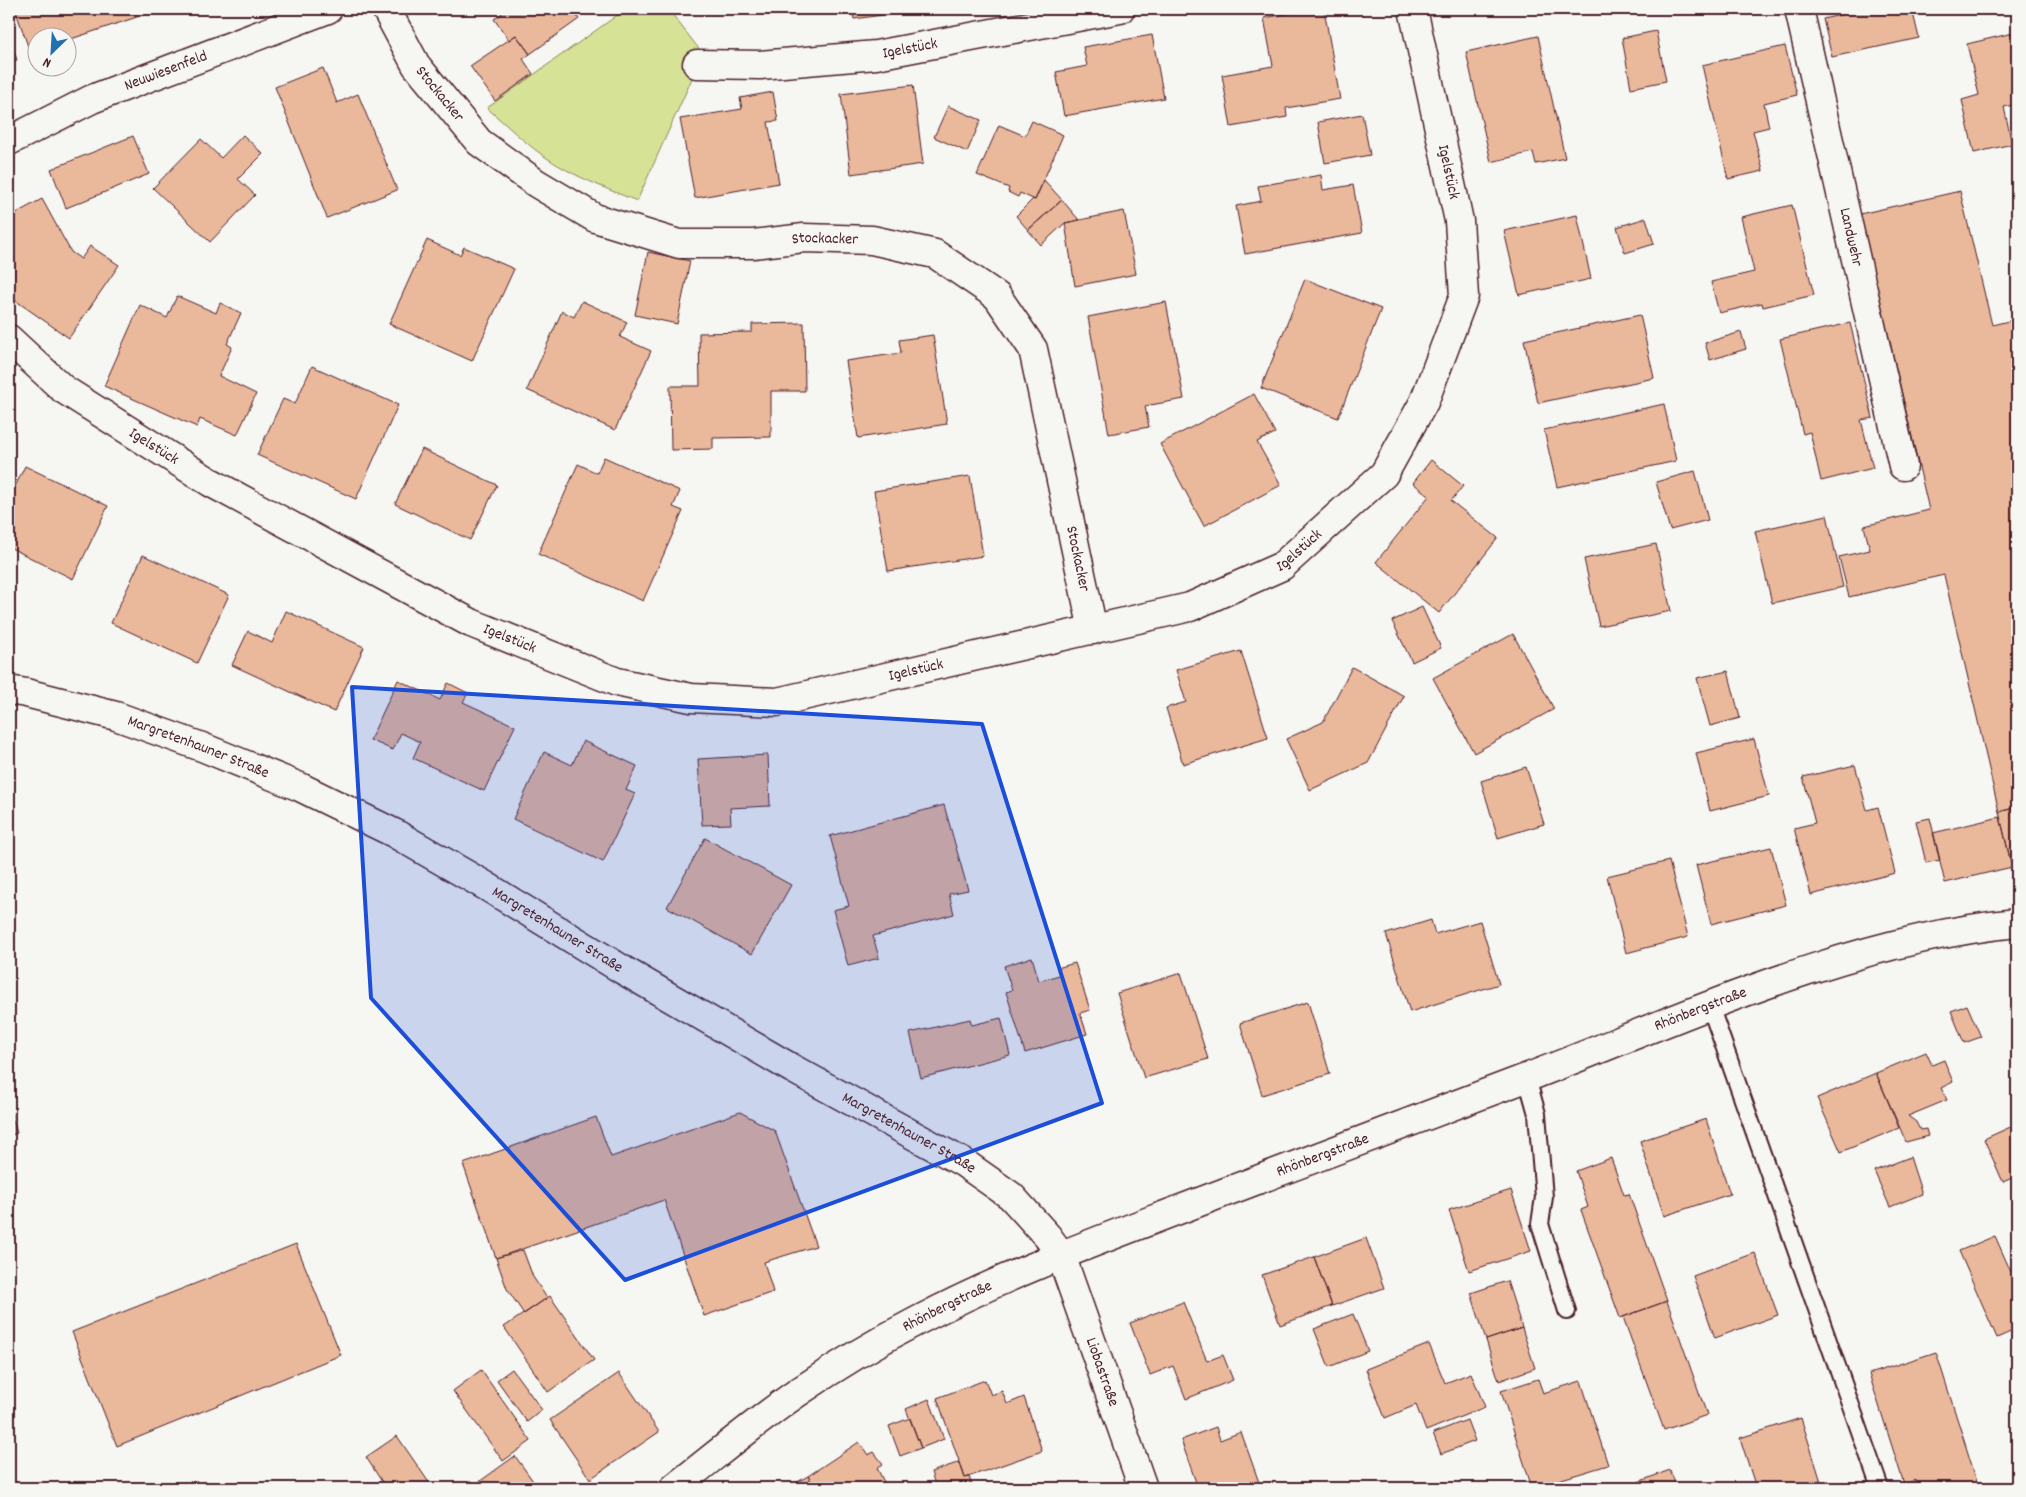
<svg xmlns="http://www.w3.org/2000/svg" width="2026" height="1497" font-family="Dekko,sans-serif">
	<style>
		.green { fill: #d6e396; stroke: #908160 }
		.building { fill: #eab89b; stroke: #4a1f2b }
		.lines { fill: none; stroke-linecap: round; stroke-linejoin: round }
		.service-casing { stroke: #4a1f2b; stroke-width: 20 }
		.minor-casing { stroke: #4a1f2b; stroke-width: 31 }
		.tertiary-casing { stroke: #4a1f2b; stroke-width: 31 }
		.service { stroke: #f6f6f2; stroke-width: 16 }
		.minor { stroke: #f6f6f2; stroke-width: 28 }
		.tertiary { stroke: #f6f6f2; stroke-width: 28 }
		.marked { fill: #1d4ed8; fill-opacity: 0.2; stroke: #1d4ed8; stroke-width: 4; stroke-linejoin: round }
		.labels { text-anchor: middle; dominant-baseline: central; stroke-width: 4.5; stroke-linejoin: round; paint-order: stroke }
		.street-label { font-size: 16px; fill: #4a1f2b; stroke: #f6f6f2 }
	</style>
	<rect width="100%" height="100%" fill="#f6f6f2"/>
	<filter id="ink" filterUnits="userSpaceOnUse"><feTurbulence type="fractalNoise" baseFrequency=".02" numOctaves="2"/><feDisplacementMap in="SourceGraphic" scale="10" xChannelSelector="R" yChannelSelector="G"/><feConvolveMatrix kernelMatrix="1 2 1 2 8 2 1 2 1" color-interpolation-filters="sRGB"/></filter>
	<g filter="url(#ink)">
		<!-- green -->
		<path class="green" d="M626 9H668L703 54 637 201C612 191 586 181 563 168 535 153 511 129 487 108Z"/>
		<!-- building -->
		<path class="building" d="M15 9H151L152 12 68 40V38H38V50L30 52Z
			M498 9H572L579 19 530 54 516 35 509 40 494 19 502 14Z
			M852 9H925L854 19Z
			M1313 9H1324L1340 99 1286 108 1287 117 1231 127 1222 75 1273 66 1264 18Z
			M1866 9H1912L1919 38 1832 57 1823 19Z
			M1656 31 1666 81 1631 88 1622 38Z
			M2017 32V104L2004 107 2012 144 1974 153 1962 100 1979 95 1967 44Z
			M516 35 530 54 523 59 533 74 495 101 470 66Z
			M1152 35 1164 98 1064 116 1056 72 1087 66 1083 47Z
			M9 36 17 60 9 63Z
			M1538 36 1565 158 1536 164 1533 152 1491 162 1466 52Z
			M1785 46 1797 95 1764 103 1769 127 1753 131 1763 171 1728 179 1702 65Z
			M323 68 337 103 358 94 397 190 327 218 275 87Z
			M913 85 923 164 851 174 841 94Z
			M773 92 778 121 768 122 779 183 695 198 680 119 742 109 740 98Z
			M948 106 981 120 967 152 934 137Z
			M1362 114 1370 155 1325 163 1318 122Z
			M1032 121 1063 135 1035 200 1020 193 1018 197 1008 192 1009 188 977 175 999 125 1025 136Z
			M243 135 263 154 238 179 255 195 210 242 153 188 201 139 221 158Z
			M133 136 149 174 66 208 51 169Z
			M1321 175 1323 190 1353 185 1362 233 1245 254 1236 206 1261 201 1258 186Z
			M1044 180 1062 200 1028 230 1016 216 1033 199 1035 200Z
			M1960 191 1992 325 2017 319V384L2011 386 2017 413V807L1999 812 1944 575 1849 597 1839 557 1870 550 1864 526 1929 510 1860 214Z
			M42 199 71 252 81 259 90 246 119 265 69 338 9 296V217Z
			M1062 200 1079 220 1065 223 1041 245 1028 230Z
			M1792 205 1814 295 1763 307 1762 303 1719 313 1711 282 1754 272 1741 217Z
			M1124 211 1136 274 1075 286 1065 223Z
			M1577 215 1591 279 1519 295 1504 231Z
			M1646 218 1654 244 1625 253 1617 227Z
			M427 240 460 255 464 247 514 269 472 361 389 324Z
			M648 252 690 261 677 324 635 315Z
			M1305 279 1381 309 1338 418 1261 388Z
			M177 296 216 313 220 303 241 313 227 344 232 347 219 376 256 394 237 435 200 419 197 427 104 386 140 305 167 318Z
			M582 301 627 322 620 337 651 351 615 430 527 390 562 311 574 317Z
			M1166 302 1184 399 1145 406 1149 427 1109 434 1088 317Z
			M1640 315 1654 378 1538 403 1524 340Z
			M804 323 805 391H771V437L713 438V449L671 450 670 386H700L699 333 752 332V324Z
			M1850 323 1873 418 1861 420 1873 468 1821 481 1810 432 1803 434 1780 339Z
			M1741 332 1746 349 1710 360 1705 343Z
			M933 335 947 424 858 438 846 361 901 353 899 340Z
			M312 366 398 405 356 499 257 455 283 399 295 404Z
			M1254 394 1275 433 1257 442 1281 485 1204 526 1160 444Z
			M1664 404 1676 461 1557 487 1544 430Z
			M422 449 497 485 470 540 395 504Z
			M604 457 680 491 673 507 683 511 643 601 538 554 578 464 597 473Z
			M1431 460 1463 486 1451 501 1498 538 1439 613 1376 562 1429 496 1413 483Z
			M25 466 108 506 73 579 9 547V499Z
			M1695 471 1708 520 1670 530 1656 482Z
			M970 476 983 556 888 571 874 491Z
			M1827 515 1843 587 1772 603 1755 531Z
			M1656 544 1671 611 1599 626 1584 559Z
			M143 555 229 595 197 663 111 623Z
			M1422 607 1441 648 1412 662 1392 621Z
			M286 611 364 647 334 712 232 665 248 631 272 643Z
			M1513 634 1554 709 1474 753 1433 678Z
			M1241 651 1268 738 1183 764 1166 708 1186 702 1176 670Z
			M1352 667 1404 696 1368 763 1310 790 1286 739 1323 722Z
			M1728 671 1740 718 1710 726 1697 678Z
			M398 680 440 700 448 683 468 693 463 702 515 726 484 791 413 758 420 742 401 733 393 750 370 740Z
			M1754 739 1769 796 1710 811 1696 753Z
			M583 741 637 766 626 790 635 794 603 862 513 819 544 752 572 765Z
			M768 755 770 806 730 808 731 824 702 825 698 759Z
			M1855 765 1867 810 1878 807 1895 873 1811 895 1794 828 1815 823 1803 777Z
			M1526 767 1544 824 1498 838 1481 781Z
			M944 805 968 890 949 894 954 914 873 936 879 958 848 966 833 910 849 906 830 836Z
			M2017 807V866L2012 867 1999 812Z
			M2000 817 2012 867 1945 883 1933 833Z
			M1930 818 1940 860 1926 863 1916 821Z
			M705 838 791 885 752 954 667 907Z
			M1771 847 1786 905 1711 924 1696 865Z
			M1669 861 1688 937 1626 953 1607 876Z
			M1431 920 1435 934 1480 921 1499 984 1410 1012 1386 934Z
			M1032 957 1039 981 1059 975 1057 968 1075 963 1090 1010 1080 1013 1087 1034 1025 1053 1006 992 1012 990 1004 966Z
			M1181 973 1208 1059 1144 1078 1117 993Z
			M1308 1002 1330 1074 1262 1095 1240 1023Z
			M1967 1005 1981 1037 1964 1043 1951 1011Z
			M1001 1018 1010 1055 921 1078 910 1033 970 1019 972 1025Z
			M1926 1052 1932 1065 1944 1060 1953 1082 1941 1088 1947 1100 1908 1116 1916 1122 1920 1130 1926 1129 1928 1136 1906 1142 1876 1073Z
			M1876 1073 1899 1128 1841 1152 1817 1098Z
			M9 1107 17 1133 9 1136Z
			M740 1112 775 1131 816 1246 764 1262 773 1292 704 1316 664 1200 496 1258 463 1164 596 1117 611 1157Z
			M1706 1119 1730 1194 1664 1216 1640 1141Z
			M2017 1124V1176L2003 1182 1984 1139Z
			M1910 1157 1922 1194 1890 1207 1874 1171Z
			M1611 1158 1624 1195 1629 1194 1667 1301 1620 1318 1581 1210 1588 1207 1576 1171Z
			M1511 1190 1531 1251 1469 1271 1449 1210Z
			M1995 1236 2011 1272 2017 1269V1329L1997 1338 1959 1251Z
			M1366 1238 1384 1288 1332 1306 1314 1257Z
			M296 1244 341 1355 117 1446 72 1332Z
			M523 1250 533 1277 547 1298 524 1314 507 1289 496 1258Z
			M1755 1253 1778 1315 1715 1338 1693 1276Z
			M1314 1257 1332 1306 1280 1325 1262 1275Z
			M1507 1281 1522 1328 1486 1340 1471 1293Z
			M550 1296 594 1360 548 1392 504 1327Z
			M1667 1301 1707 1415 1664 1430 1623 1317Z
			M1183 1302 1207 1361 1223 1355 1233 1380 1186 1399 1173 1366 1150 1375 1130 1323Z
			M1353 1314 1368 1351 1329 1367 1314 1329Z
			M1522 1328 1535 1368 1499 1381 1486 1340Z
			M1429 1344 1445 1383 1471 1373 1485 1407 1426 1431 1416 1405 1385 1418 1366 1369Z
			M1936 1352 1979 1488H1919L1916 1480 1904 1484 1869 1374Z
			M512 1369 542 1410 527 1422 497 1380Z
			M481 1370 531 1441 503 1461 453 1391Z
			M619 1373 659 1432 590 1479 550 1420Z
			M1538 1379 1543 1393 1581 1381 1608 1465 1532 1488 1501 1391Z
			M985 1380 991 1395 1002 1391 1007 1404 1024 1397 1042 1451 965 1478 937 1398Z
			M929 1399 944 1439 921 1448 906 1409Z
			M910 1418 921 1448 900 1456 889 1426Z
			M1801 1418 1823 1488H1756L1740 1438Z
			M1467 1420 1475 1441 1441 1454 1433 1433Z
			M1216 1427 1220 1440 1241 1432 1261 1488H1198L1181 1440Z
			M397 1436 430 1484 423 1488H386L366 1457Z
			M859 1442 868 1455 874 1452 883 1464 877 1468 887 1488H815L808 1476Z
			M515 1456 538 1488H473L472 1487Z
			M960 1462 965 1478 969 1477 973 1488H936L931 1472Z
			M1670 1470 1677 1488H1622Z
			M808 1476 815 1488H787Z"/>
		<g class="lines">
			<defs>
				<path id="service" d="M1710 1006 1880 1488
					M1527 1078 1537 1114 1544 1197 1540 1224 1567 1311"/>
				<g id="minor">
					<path id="s1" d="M386 9 416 65 479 142 536 183 595 218 679 244H753L804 238 872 240 935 254 997 296 1033 349 1093 630"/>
					<path id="s2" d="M1799 9 1903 466"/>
					<path id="s3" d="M697 64 760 65 876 55 1120 9"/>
					<path id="s4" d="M9 141 92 99 328 9"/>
					<path id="s5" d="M9 339 63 389 210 482 471 623 617 682 691 698 777 702 1190 607 1282 566 1384 474 1424 402 1464 296 1459 221 1413 9"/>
					<path id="s6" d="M1061 1255 1143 1488"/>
				</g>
				<g id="tertiary">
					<path id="s7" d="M9 690 26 693 116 716 202 747 300 787 394 833 486 886 623 970 793 1069 964 1163 1011 1196 1048 1237 1061 1255"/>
					<path id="s8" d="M674 1488C715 1456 754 1423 797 1393 835 1367 876 1342 917 1321 1002 1276 1092 1243 1181 1209 1296 1165 1412 1122 1526 1078 1682 1018 1850 939 2017 923"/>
				</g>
			</defs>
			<!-- service casing -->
			<use href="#service" class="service-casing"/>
			<!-- minor casing -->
			<use href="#minor" class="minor-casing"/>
			<!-- tertiary casing -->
			<use href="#tertiary" class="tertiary-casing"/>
			<!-- service -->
			<use href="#service" class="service"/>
			<!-- minor -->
			<use href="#minor" class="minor"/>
			<!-- tertiary -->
			<use href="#tertiary" class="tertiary"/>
		</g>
	</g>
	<!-- marked area -->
	<path class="marked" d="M352 687 982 724 1102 1103 625 1280 371 998Z"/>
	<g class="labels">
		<!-- street labels -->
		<g class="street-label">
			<text stroke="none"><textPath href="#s3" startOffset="214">Igelstück</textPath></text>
			<text stroke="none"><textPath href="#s4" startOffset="172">Neuwiesenfeld</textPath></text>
			<text stroke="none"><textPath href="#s1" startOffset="101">Stockacker</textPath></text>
			<text transform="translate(1448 172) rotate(78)">Igelstück</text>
			<text stroke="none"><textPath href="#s2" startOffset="234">Landwehr</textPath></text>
			<text stroke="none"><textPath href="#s1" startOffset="536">Stockacker</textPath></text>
			<text stroke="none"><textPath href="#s5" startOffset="181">Igelstück</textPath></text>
			<text stroke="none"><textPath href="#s5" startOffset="1411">Igelstück</textPath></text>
			<text stroke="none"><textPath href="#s1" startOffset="1001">Stockacker</textPath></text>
			<text stroke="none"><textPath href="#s5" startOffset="586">Igelstück</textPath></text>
			<text stroke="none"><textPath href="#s5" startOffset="1006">Igelstück</textPath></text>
			<text stroke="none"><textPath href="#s7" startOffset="198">Margretenhauner Straße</textPath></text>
			<text stroke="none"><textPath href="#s7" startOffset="602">Margretenhauner Straße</textPath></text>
			<text stroke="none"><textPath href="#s8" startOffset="1139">Rhönbergstraße</textPath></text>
			<text stroke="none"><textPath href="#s7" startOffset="1008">Margretenhauner Straße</textPath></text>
			<text stroke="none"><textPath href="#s8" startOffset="734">Rhönbergstraße</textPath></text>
			<text stroke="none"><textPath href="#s8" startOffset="329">Rhönbergstraße</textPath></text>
			<text stroke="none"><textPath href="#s6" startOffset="124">Liobastraße</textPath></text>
		</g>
	</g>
	<!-- margin -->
	<rect width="2026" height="1497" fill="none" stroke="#f6f6f2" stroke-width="30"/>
	<rect x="15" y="15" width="1996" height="1467" fill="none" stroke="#4a1f2b" stroke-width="2" filter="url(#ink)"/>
	<!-- north arrow -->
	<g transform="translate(52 52) rotate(205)"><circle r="24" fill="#f6f6f2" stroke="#b1a0a2"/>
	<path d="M0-4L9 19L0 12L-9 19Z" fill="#1f6fb2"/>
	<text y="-8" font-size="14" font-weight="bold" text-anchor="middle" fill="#4a1f2b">N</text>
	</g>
</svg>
